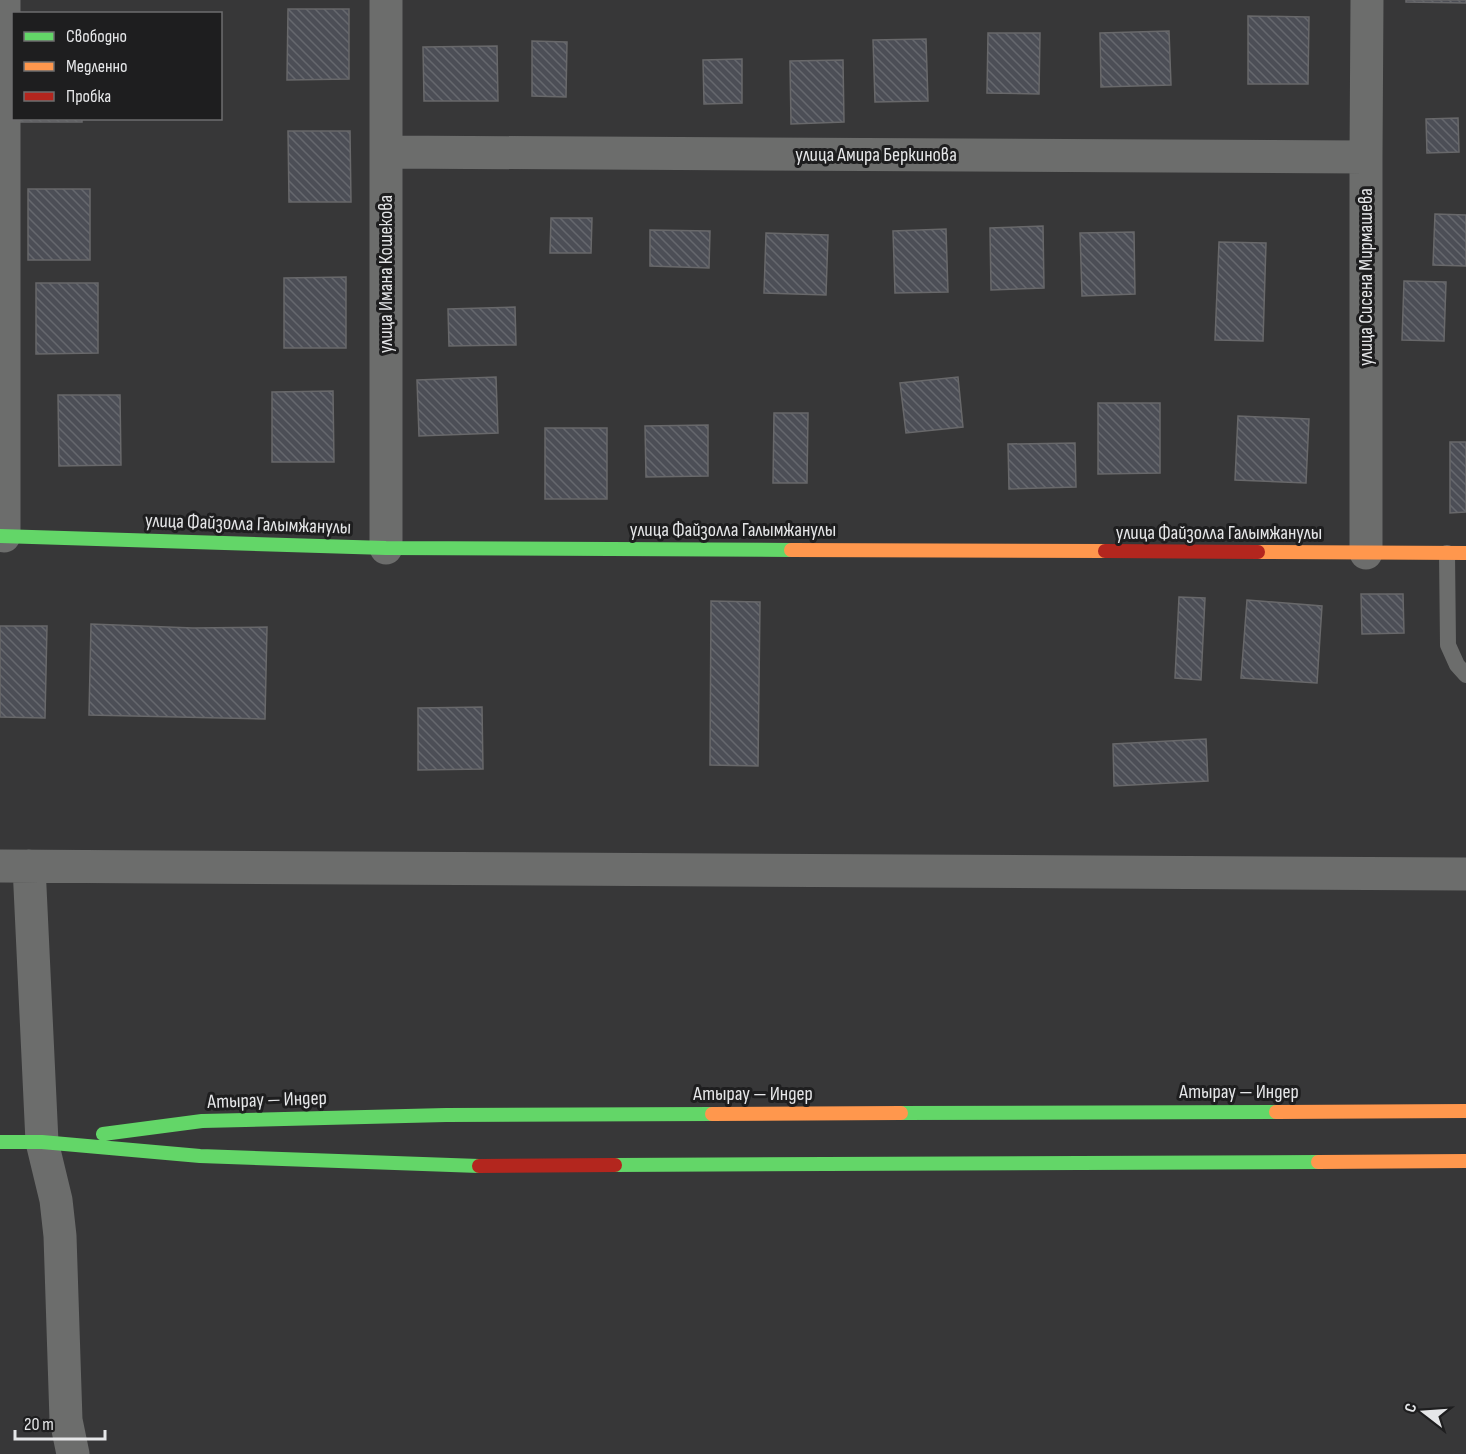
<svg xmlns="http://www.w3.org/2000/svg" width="1466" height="1454" font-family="'Sofia Sans Condensed',sans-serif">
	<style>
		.building { fill: url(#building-back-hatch); stroke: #68686a; stroke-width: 1.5 }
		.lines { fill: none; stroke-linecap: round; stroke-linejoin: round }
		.lane { stroke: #6c6d6c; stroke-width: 16 }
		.street { stroke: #6c6d6c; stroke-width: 33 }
		.fast { stroke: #63d668; stroke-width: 14 }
		.slow { stroke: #ff974d; stroke-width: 14 }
		.jam { stroke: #b3261e; stroke-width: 14 }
		.labels { text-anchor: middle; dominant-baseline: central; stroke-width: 6; stroke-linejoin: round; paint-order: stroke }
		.street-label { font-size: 20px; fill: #e5e6e8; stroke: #1e1e1f }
	</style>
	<defs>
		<pattern id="building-back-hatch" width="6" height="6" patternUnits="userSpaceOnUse" patternTransform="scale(1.5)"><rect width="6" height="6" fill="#4c4e56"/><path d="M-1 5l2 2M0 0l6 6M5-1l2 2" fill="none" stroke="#66686e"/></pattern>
	</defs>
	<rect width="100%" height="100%" fill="#373738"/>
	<!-- building -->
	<path class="building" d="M1406 0H1466V3L1406 2Z
		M288 9H349V79L287 80Z
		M1248 16 1309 17 1308 84H1248Z
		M1169 31 1171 85 1101 87 1100 33Z
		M988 33H1040L1039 94 987 93Z
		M926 39 928 101 875 102 873 40Z
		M532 41 567 42 566 97 532 96Z
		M497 46 498 101H424L423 47Z
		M742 59V103L704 104 703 60Z
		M843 60 844 122 791 124 790 61Z
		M20 118H82V122H20Z
		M1458 118 1459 152 1427 153 1426 119Z
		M288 131H350L351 202H289Z
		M28 189H90V260H28Z
		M1435 214 1466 215V266L1433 265Z
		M551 218H592L591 253H550Z
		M1043 226 1044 288 991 290 990 228Z
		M946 229 948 292 895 293 893 231Z
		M650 230 710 231 709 268 650 266Z
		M1134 232 1135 294 1082 296 1080 233Z
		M766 233 828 235 826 295 764 293Z
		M1219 242 1266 243 1263 341 1215 340Z
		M346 277V348H284V278Z
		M1404 281 1446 282 1444 341 1402 340Z
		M36 283H98V353L36 354Z
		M515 307 516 345 449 346 448 309Z
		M496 377 498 433 419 436 417 380Z
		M958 377 963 427 906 433 900 383Z
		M333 391 334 462H272V392Z
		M58 395H120L121 465 59 466Z
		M1098 403H1160V473L1098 474Z
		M774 413H808L807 483H773Z
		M1238 416 1309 419 1306 483 1235 480Z
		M708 425V476L646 477 645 426Z
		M545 428H607V499H545Z
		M1450 442H1466V512L1450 513Z
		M1075 443 1076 487 1009 489 1008 444Z
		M1361 594H1403L1404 633 1362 634Z
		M1179 597 1205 598 1201 680 1175 678Z
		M1247 600 1322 606 1317 683 1241 678Z
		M711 601 760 602 758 766 710 765Z
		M91 624 193 628 267 627 265 719 89 715Z
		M0 626H47L45 718 0 717Z
		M482 707 483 769 418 770V708Z
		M1206 739 1208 781 1114 786 1113 744Z"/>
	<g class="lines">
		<!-- lane -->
		<path class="lane" d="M1447 553 1448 645 1457 665 1466 675"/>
		<!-- street -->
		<path class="street" d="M4 0V536
			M386 0V548
			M386 152 1366 157
			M1366 553V157L1367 0
			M0 866 1466 874
			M29 866 42 1142 56 1200 60 1236 66 1420 73 1454"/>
		<!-- fast -->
		<path class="fast" d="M0 536 386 548 791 550
			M901 1113 1276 1112
			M103 1134 202 1121 446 1115 712 1114
			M0 1142H42L200 1156 479 1166
			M615 1165 1318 1162"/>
		<!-- slow -->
		<path class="slow" d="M791 550 1105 551
			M1258 552 1466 553
			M1276 1112 1466 1111
			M712 1114 901 1113
			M1318 1162 1466 1161"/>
		<!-- jam -->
		<path class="jam" d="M1105 551 1258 552
			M479 1166 615 1165"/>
	</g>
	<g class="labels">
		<!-- street labels -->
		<g class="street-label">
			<text x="876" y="155">улица Амира Беркинова</text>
			<text transform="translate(386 274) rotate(-90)">улица Имана Кошекова</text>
			<text transform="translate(1366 277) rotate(-90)">улица Сисена Мирмашева</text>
			<text transform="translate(248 524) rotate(2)">улица Файзолла Галымжанулы</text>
			<text x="733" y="530">улица Файзолла Галымжанулы</text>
			<text x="1219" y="533">улица Файзолла Галымжанулы</text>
			<text x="1239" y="1092">Атырау — Индер</text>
			<text x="753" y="1094">Атырау — Индер</text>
			<text transform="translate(267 1100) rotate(-2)">Атырау — Индер</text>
		</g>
	</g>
	<!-- legend -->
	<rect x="12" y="12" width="210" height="108" fill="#1e1e1f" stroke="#6e6e6f" stroke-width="1.5"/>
	<rect x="24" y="32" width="30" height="9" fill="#63d668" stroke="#6e6e6f" stroke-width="1.5"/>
	<text x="66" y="42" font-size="18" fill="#e5e6e8">Свободно</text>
	<rect x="24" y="62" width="30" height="9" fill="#ff974d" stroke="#6e6e6f" stroke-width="1.5"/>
	<text x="66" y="72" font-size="18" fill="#e5e6e8">Медленно</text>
	<rect x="24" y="92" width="30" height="9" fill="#b3261e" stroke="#6e6e6f" stroke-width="1.5"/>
	<text x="66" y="102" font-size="18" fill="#e5e6e8">Пробка</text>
	<!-- north arrow -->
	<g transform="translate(1424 1412) rotate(287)" stroke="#1e1e1f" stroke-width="4.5" paint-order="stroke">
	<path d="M0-4.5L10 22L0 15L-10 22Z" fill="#e5e6e8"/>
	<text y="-9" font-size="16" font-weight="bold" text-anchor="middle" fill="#e5e6e8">С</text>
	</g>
	<!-- scale -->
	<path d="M15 1430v9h90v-9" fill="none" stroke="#e5e6e8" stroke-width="3"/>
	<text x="24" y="1430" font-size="18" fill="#e5e6e8" stroke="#1e1e1f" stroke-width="4.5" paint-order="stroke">20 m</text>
</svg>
